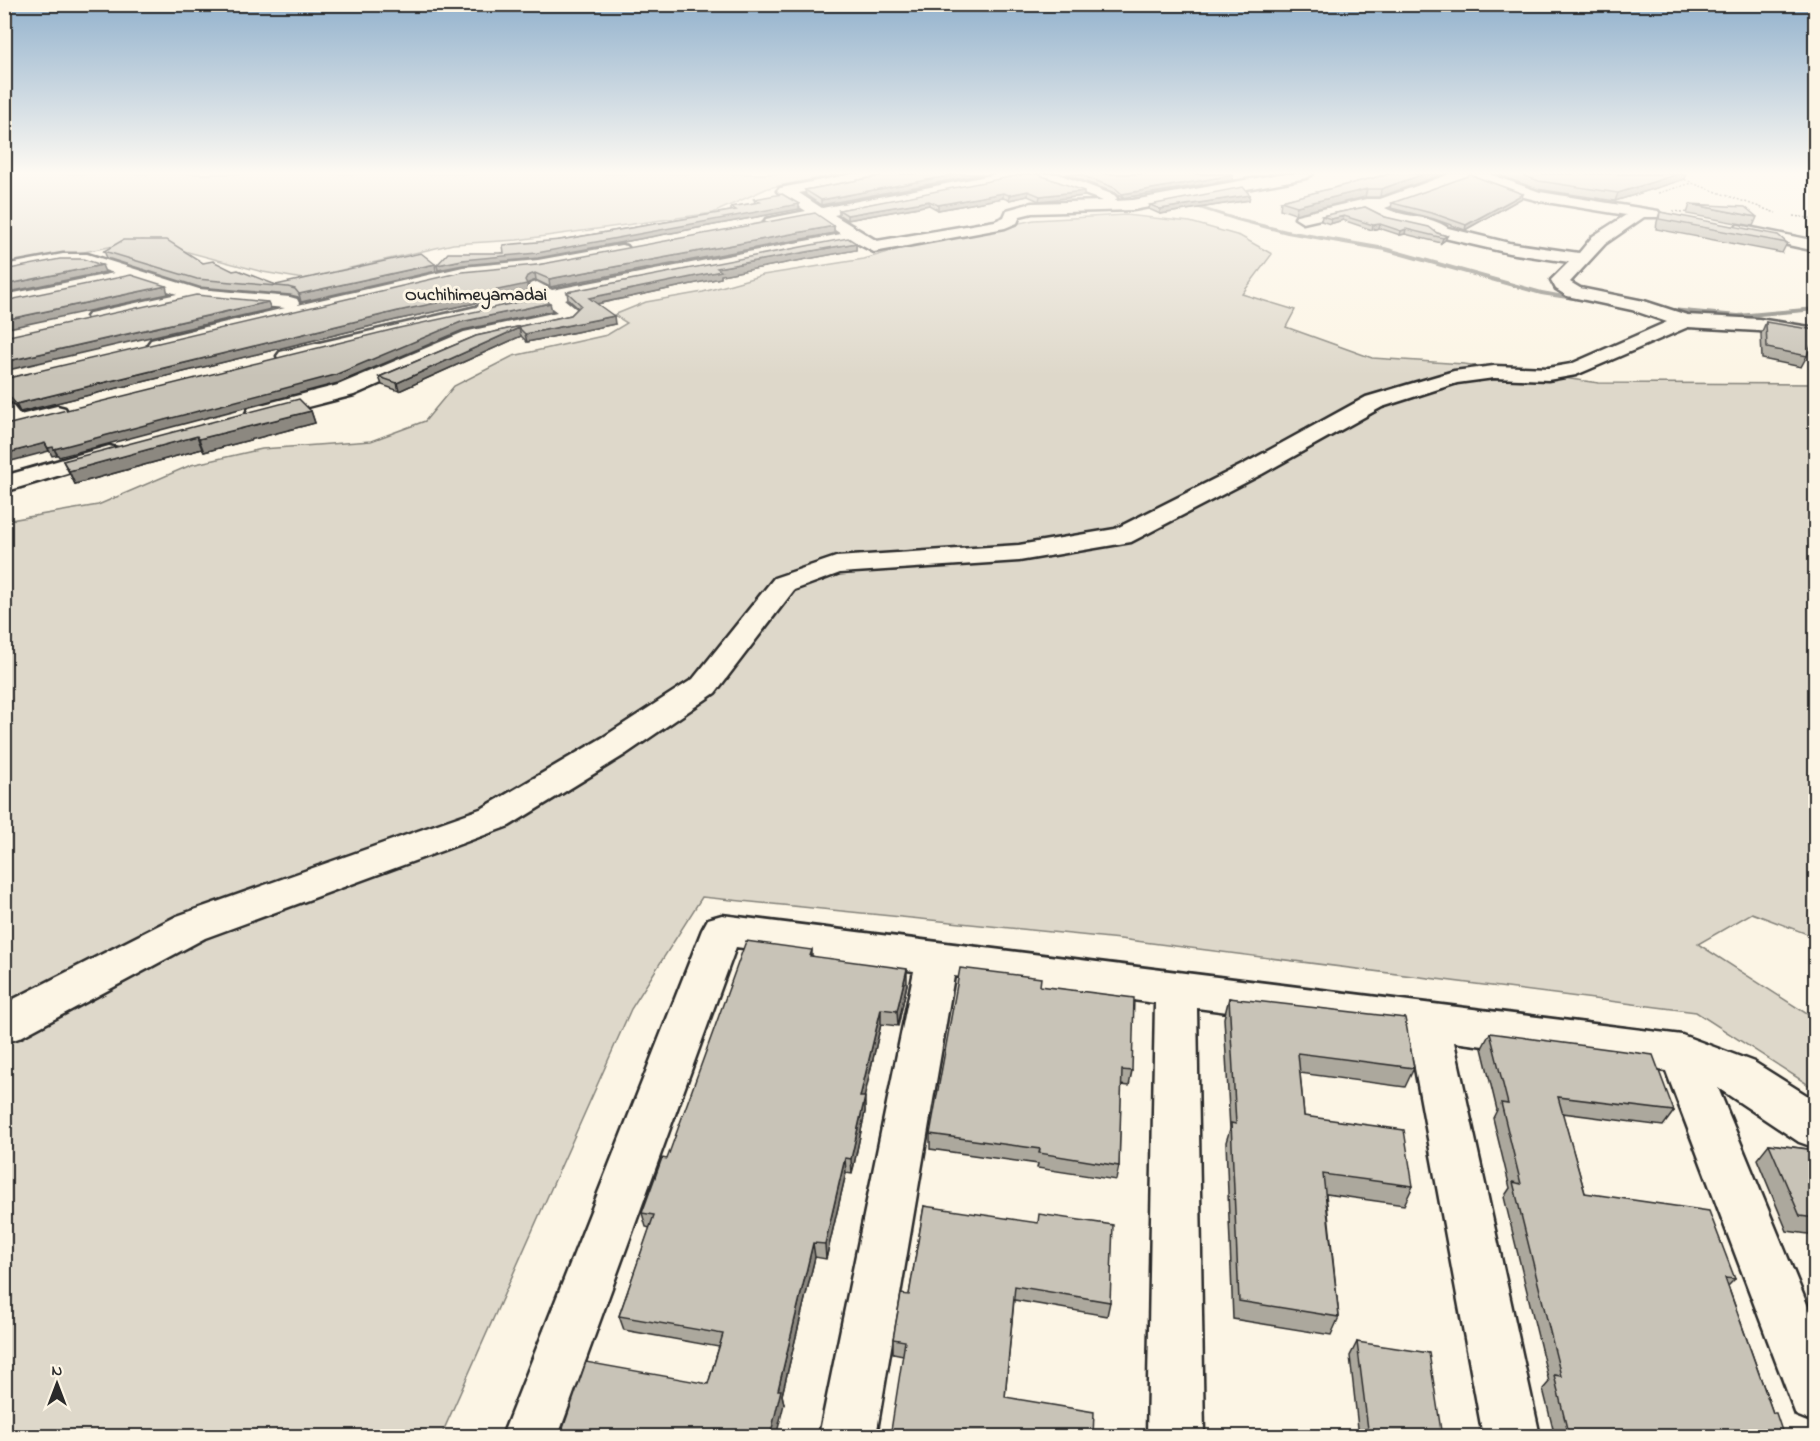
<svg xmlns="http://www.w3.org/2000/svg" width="1820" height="1441" font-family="'Indie Flower',sans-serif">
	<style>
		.green { fill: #ded8ca; stroke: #84827a; stroke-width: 1.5 }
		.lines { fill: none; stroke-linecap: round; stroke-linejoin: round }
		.stream { fill: #7d7b74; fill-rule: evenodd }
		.minor-casing { stroke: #2b2b2b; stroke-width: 5 }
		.path { stroke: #2b2b2b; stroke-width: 1.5; stroke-dasharray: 2 2; stroke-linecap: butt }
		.minor { fill: #fcf5e5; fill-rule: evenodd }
		.wall { fill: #aca89d; stroke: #2b2b2b; stroke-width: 1.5 }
		.shaded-wall { fill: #8c8880; stroke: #2b2b2b; stroke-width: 1.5 }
		.building { fill: #c8c3b7; stroke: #2b2b2b; stroke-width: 1.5 }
		.labels { text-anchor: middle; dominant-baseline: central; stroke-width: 6; stroke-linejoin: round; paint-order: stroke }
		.far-quarter-label { font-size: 18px; font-weight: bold; fill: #2b2b2b; stroke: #fcf5e5 }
	</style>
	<rect width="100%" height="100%" fill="#fcf5e5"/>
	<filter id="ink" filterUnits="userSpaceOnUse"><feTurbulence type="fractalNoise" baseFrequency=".0167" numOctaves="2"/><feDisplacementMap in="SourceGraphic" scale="12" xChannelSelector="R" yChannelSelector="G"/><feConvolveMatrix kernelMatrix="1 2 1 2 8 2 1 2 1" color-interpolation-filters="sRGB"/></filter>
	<g filter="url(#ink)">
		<!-- green -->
		<path class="green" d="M5 174H838L768 188 713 213 517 240 453 244 303 279 263 272 143 240 5 268Z
			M1126 215 1190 222 1240 236 1272 254 1242 294 1295 310 1286 327 1372 358 1464 364 1599 383 1815 384V937L1752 913 1698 944 1815 1019V1089L1696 1012 1120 939 702 897 631 1009 441 1436H5V521L98 505 191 465 262 449 371 441 425 421 454 386 513 356 607 335 627 323 614 315 646 302 703 292 763 275 864 259 913 245 1034 220Z"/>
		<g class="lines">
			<!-- stream -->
			<path class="stream" d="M1140 188 1241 219 1287 230 1385 247 1542 291 1603 302 1600 304 1541 295 1384 251 1287 234 1237 221 1140 190Z
				M1661 307 1738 314 1816 307V311L1738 318 1659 310V308Z"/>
			<defs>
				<path id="minor" d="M853 174H887L880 178 799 193 822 208 997 174H1029L1022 178 834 215 877 241 995 221 1004 217 1007 210 1032 203 1103 201 1038 177 1036 174H1058L1114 195 1117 198 1115 201 1133 200 1279 174H1313L1306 178 1133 210 1032 213 1020 216 1017 223 1005 228 874 252 853 241 564 299 580 312 572 320 477 341 354 395 257 420 249 418 246 413 249 408 338 385 464 332 557 312 545 303 287 362 280 360 277 356 280 352 533 294 528 288 530 284 537 282 552 290 841 234 817 218 772 227 764 222 766 219 806 211 780 194 777 191 780 188Z
					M1450 174H1489L1540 192 1658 211 1660 214 1658 217H1644L1605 244 1570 282 1580 288 1644 301 1687 315 1759 319 1816 328V340L1759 331 1688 327 1576 375 1548 380 1494 378 1457 383 1382 407 1262 474 1131 542 1019 561 840 573 794 590 715 693 626 754 509 826 205 938 19 1038 4 1043V1004L177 916 483 808 602 738 693 679 774 578 836 557 1019 545 1115 529 1244 464 1366 397 1454 371 1494 366 1548 368 1571 364 1667 322 1632 310 1567 296 1556 289 1551 280 1569 262 1509 253 1436 236 1429 230 1384 220 1364 209 1303 223 1295 218 1297 215 1366 199H1380ZM1470 177 1512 194 1540 201 1626 215 1593 236 1579 253 1509 243 1448 228C1430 215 1405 218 1385 208Z
					M1738 225 1816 241V251L1732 233 1730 230Z
					M621 245 627 246 630 250 627 254 538 270 463 277 158 350 151 348 148 344 151 340 285 308 199 300 97 323 90 321 87 317 90 313 177 294 134 280 4 307V295L114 273 86 264H63L4 275V265L63 254H87L199 289 290 297 297 299 299 303 298 305 463 267 538 260Z
					M4 403 12 405 20 415 57 406 65 408 68 413 65 418 14 430 4 426Z
					M109 446 117 448 121 453 117 458 4 492V476Z
					M722 915 1682 1035 1754 1062 1816 1101V1148L1799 1142 1718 1088 1816 1326V1423L1796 1415 1666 1071 1454 1042 1540 1436H1483L1409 1036 1197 1008 1204 1436H1147L1155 1003 954 976 876 1436H819L914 971 736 947 558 1436H502L702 930 708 919Z"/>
			</defs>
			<!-- minor casing -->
			<use href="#minor" class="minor-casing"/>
			<!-- path -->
			<path class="path" d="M1670 174 1691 182
				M1658 193 1692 183 1776 213
				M1673 211 1692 213
				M1793 216 1816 219"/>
			<!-- minor -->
			<use href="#minor" class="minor"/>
		</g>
		<!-- wall -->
		<path class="wall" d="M882 174H983L821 205 806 195 805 190 880 176Z
			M1065 174H1232L1233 175 1232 180 1122 198 1115 193Z
			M1389 174 1380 197H1365L1295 214 1280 209 1281 201Z
			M1496 174H1686L1685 179 1615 201 1537 189Z
			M1023 176 1084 196 1039 201 1028 196 1009 200 1003 198 938 210 929 205 847 220 839 215V210Z
			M1250 195 1249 200 1160 214 1149 209 1150 205Z
			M1522 198 1465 230 1434 219 1391 208 1392 203Z
			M754 199 799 209 538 258 463 265 438 270 437 265 504 253 560 240 731 211V207L755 203Z
			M1690 204 1757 217 1753 226 1687 214Z
			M1365 207 1385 217 1447 236 1445 240 1441 243 1405 234 1400 235 1379 228 1372 230 1343 220 1330 224 1321 221 1322 216Z
			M1660 212 1787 243 1782 253 1656 229 1657 222Z
			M834 226V233L550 287 536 280 528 283 527 285 528 292 400 319 20 412 13 403 4 402V379L537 265Z
			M856 243V250L721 275V278L597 304 615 324 527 342 521 336 399 391 382 385 379 377 476 336 571 315 578 308 568 299 567 292Z
			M104 251 203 263 233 271 276 285 436 271 301 302 298 297 290 295 199 287 107 258Z
			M1766 322 1807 356 1801 367 1762 359 1761 334Z
			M311 411 315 423 204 452 202 449 75 484 63 461Z
			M812 950V956L907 984 898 1026 881 1024 864 1097 865 1112 852 1174 846 1173 826 1259 815 1257 782 1395 784 1404 708 1384 719 1347 624 1330 619 1316 650 1228 646 1227 642 1213 667 1159Z
			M1040 986 1132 1071 1129 1086 1121 1085 1119 1166 1116 1180 1037 1168 1038 1164 930 1149V1134Z
			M1229 998 1414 1068 1405 1087 1300 1073 1304 1116 1413 1186 1404 1205 1326 1194 1339 1317 1331 1335 1233 1319 1226 1142 1230 1129 1224 1018Z
			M1490 1033 1674 1111 1663 1126 1562 1113 1585 1193 1735 1279 1728 1286 1773 1413 1784 1437H1555L1543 1389 1549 1382 1504 1197 1510 1188 1493 1118 1497 1110 1482 1048Z
			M1769 1144 1815 1150V1235L1787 1231 1757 1159Z
			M924 1206 1110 1302 1107 1316 1014 1300 1005 1397 1093 1437 903 1355 893 1353V1339L909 1295Z
			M1357 1342 1442 1437H1359L1350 1356Z"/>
		<!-- shaded-wall -->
		<path class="shaded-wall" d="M958 174H983L821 205V200Z
			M1424 174H1443L1380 197 1381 189Z
			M1678 174H1686L1685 179 1615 201 1618 193Z
			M1233 175 1232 180 1122 198V194Z
			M1367 189 1365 197 1295 214 1297 206Z
			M1028 191V196L1009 200V195Z
			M1084 191V196L1039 201 1040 196Z
			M1003 193V198L938 210V205Z
			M1523 194 1522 198 1465 230 1466 225Z
			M1250 195 1249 200 1160 214V209Z
			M929 201V205L847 220V215Z
			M799 204V209L538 258 463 265 438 270 437 265 462 260Z
			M1344 216 1343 220 1330 224 1331 219Z
			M1380 224 1379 228 1372 230 1373 225Z
			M834 226V233L550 287 549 279Z
			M1406 229 1405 234 1400 235 1401 231Z
			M1447 236 1445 240 1441 243 1443 238Z
			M856 243V250L721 275V278L591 305 589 298 717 268Z
			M435 264 436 271 301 302 299 294Z
			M102 265 105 272 4 293V285Z
			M535 273 536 280 528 283 527 285 528 292 400 319 20 412 16 404 525 280 527 276Z
			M166 286 168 294 4 329V320Z
			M268 302 271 309 4 371V362Z
			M550 303 552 311 463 330 338 383 59 457 54 449 461 322Z
			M614 316 615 324 527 342 525 334Z
			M519 328 521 336 399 391 397 383Z
			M311 411 315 423 204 452 199 439Z
			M197 436 202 449 75 484 69 471Z
			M45 443 49 451 4 463V454Z
			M53 447 57 455 52 456 48 448Z
			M907 969V984L898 1026 897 1011Z
			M881 1009V1024L861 1112 860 1097Z
			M865 1097V1112L852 1174 851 1159Z
			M845 1158 846 1173 826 1259 825 1244Z
			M813 1243 815 1257 782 1395 784 1404 776 1437H770L778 1390Z"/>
		<!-- building -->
		<path class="building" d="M882 174H958L821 200 805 190 880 176Z
			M1025 174H1037L1084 191 1040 196 1028 191 1009 195 1003 193 938 205 929 201 847 215 839 210Z
			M1078 174H1232L1233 175 1122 194 1115 188Z
			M1389 174H1424L1381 189H1367L1297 206 1281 201Z
			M1519 174H1678L1618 193 1539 181Z
			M1471 175 1523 194 1466 225 1435 214 1392 203Z
			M1243 187 1250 195 1160 209 1150 205Z
			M782 194 799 204 537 253 462 260 437 265 448 253H504L503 245 560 240 736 210 731 207 760 202 754 199Z
			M1690 204 1745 207 1757 217Z
			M1365 207 1385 217 1429 227 1437 233 1447 236 1443 238 1406 229 1401 231 1380 224 1373 225 1344 216 1331 219 1322 216Z
			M1660 212 1778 235 1787 243 1659 219Z
			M815 213 834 226 549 279 535 273 527 276 525 280 527 284 398 311 16 404 8 395 4 394V379L462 272 537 265Z
			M848 238 856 243 717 268 721 271 589 298 614 316 525 334 519 328 397 383 379 377 476 336 571 315 581 305 567 292Z
			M123 240H167L203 263 213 261 233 271 238 270 276 285 421 253 435 264 299 294 295 289 288 287 197 279 104 251Z
			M60 259H83L102 265 4 285V270Z
			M131 275 166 286 4 320V301Z
			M196 295 268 302 4 362V337Z
			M542 297 550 303 461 322 335 375 54 449 53 447 48 448 45 443 4 454V422L10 424 399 328Z
			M1766 322 1815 330V336L1807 356 1767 348Z
			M299 399 311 411 199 439 197 436 69 471 63 461Z
			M746 941 812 950 810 956 907 969 897 1011 881 1009 860 1097H865L851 1159 845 1158 825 1244 813 1243 778 1390H781L770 1437H560L586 1362 708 1384 723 1334 619 1316 654 1215 642 1213 662 1158 667 1159Z
			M960 968 1041 978 1040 986 1134 998 1132 1071 1122 1070 1119 1166 1039 1153 1040 1149 930 1134Z
			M1229 998 1405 1018 1414 1068 1298 1053 1304 1116 1404 1130 1413 1186 1323 1174 1339 1317 1239 1301 1231 1123 1236 1124Z
			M1490 1033 1653 1055 1674 1111 1558 1097 1585 1193 1709 1211 1735 1279 1725 1278 1773 1413H1776L1784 1437H1569L1554 1375 1561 1376 1513 1182 1521 1184 1501 1103 1508 1104Z
			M1769 1144 1815 1150V1218L1800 1216Z
			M924 1206 1038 1223 1039 1214 1113 1225 1110 1302 1015 1286 1005 1397 1094 1412 1093 1437H890L905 1341 893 1339 901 1294 909 1295Z
			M1357 1342 1429 1353 1442 1437H1369Z"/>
	</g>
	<!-- sky -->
	<linearGradient id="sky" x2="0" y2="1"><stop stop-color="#93b2cd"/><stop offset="0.46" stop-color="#fefaf3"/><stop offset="1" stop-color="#fefaf3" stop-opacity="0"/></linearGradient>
	<rect width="1820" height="376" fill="url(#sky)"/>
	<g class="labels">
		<!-- far-quarter labels -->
		<g class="far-quarter-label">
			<text x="476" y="296">Ouchihimeyamadai</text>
		</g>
	</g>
	<!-- margin -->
	<rect width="1820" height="1441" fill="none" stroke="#fcf5e5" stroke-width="24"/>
	<rect x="12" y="12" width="1796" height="1417" fill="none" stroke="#2b2b2b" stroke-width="2" filter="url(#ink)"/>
	<!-- north arrow -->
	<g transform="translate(57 1384)" stroke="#fcf5e5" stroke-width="4.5" paint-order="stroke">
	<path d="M0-4.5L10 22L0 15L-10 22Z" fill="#2b2b2b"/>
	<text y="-9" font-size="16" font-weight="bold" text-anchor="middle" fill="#2b2b2b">N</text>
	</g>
</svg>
